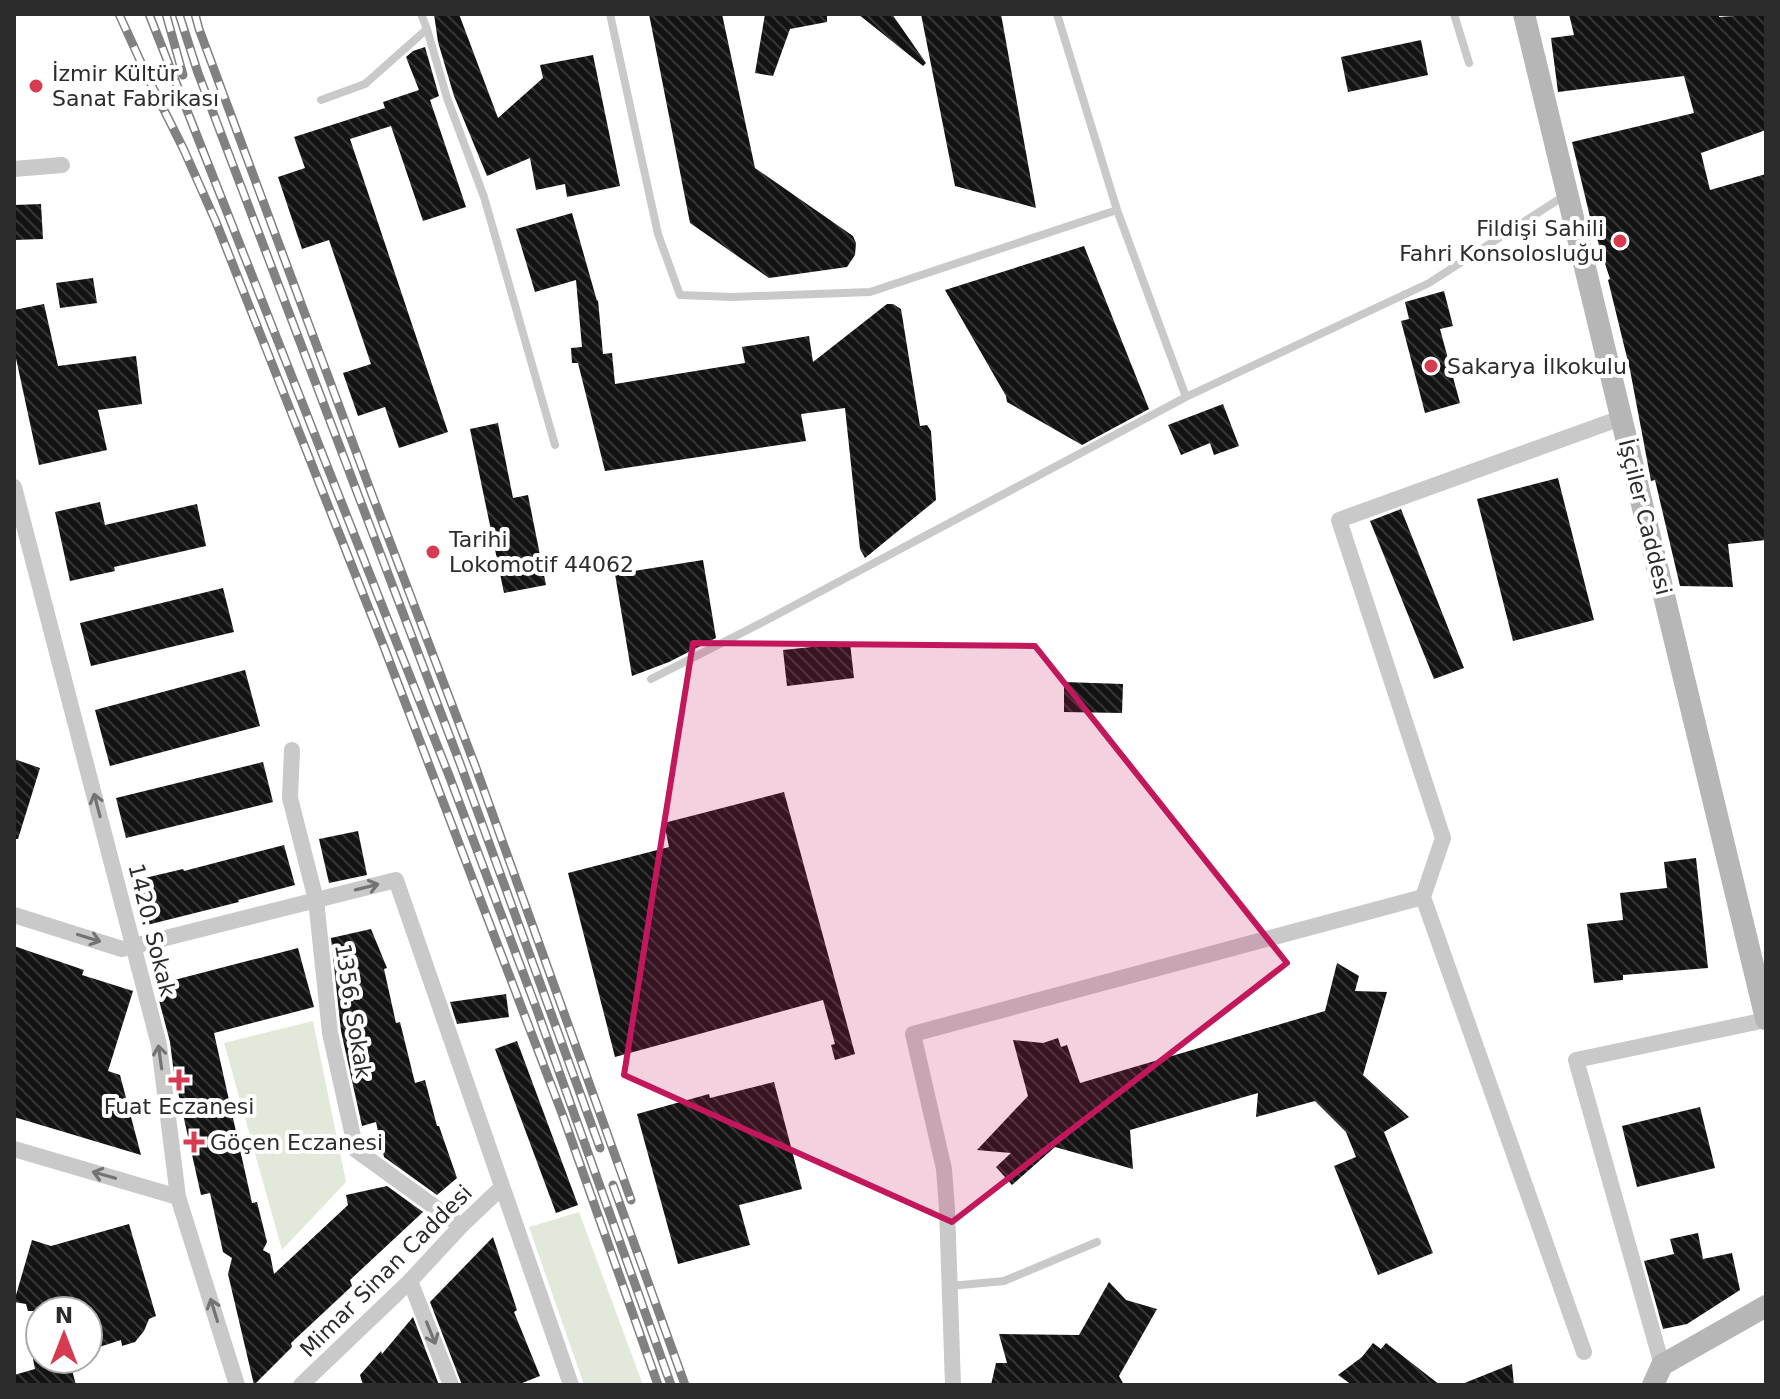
<svg xmlns="http://www.w3.org/2000/svg" width="1780" height="1399" font-family="'DejaVu Sans',sans-serif">
	<style>
		.park { fill: #e3e9da }
		.building { fill: url(#building-back-hatch) }
		.lines { fill: none; stroke-linecap: round; stroke-linejoin: round }
		.lane { stroke: #c9c9c9; stroke-width: 8 }
		.street { stroke: #c9c9c9; stroke-width: 16 }
		.secondary { stroke: #b6b6b6; stroke-width: 22 }
		.rail-casing { stroke: #818181; stroke-width: 9 }
		.rail { stroke: #fff; stroke-width: 6; stroke-dasharray: 18; stroke-linecap: butt }
		.oneway { stroke: #737373 }
		.marked { fill: #c2185b; fill-opacity: 0.2; stroke: #c2185b; stroke-width: 6; stroke-linejoin: round }
		.poi-dot { fill: #d63b51; stroke: #fff; stroke-width: 3 }
		.labels { text-anchor: middle; dominant-baseline: central; stroke-width: 8; stroke-linejoin: round; paint-order: stroke }
		.poi-label { font-size: 22px; fill: #2c2c2c; stroke: #fff; text-anchor: start }
		.street-label { font-size: 22px; fill: #2c2c2c; stroke: #fff }
	</style>
	<defs>
		<pattern id="building-back-hatch" width="6" height="6" patternUnits="userSpaceOnUse" patternTransform="scale(2)"><rect width="6" height="6" fill="#131313"/><path d="M-1 5l2 2M0 0l6 6M5-1l2 2" fill="none" stroke="#363636"/></pattern>
	</defs>
	<rect width="100%" height="100%" fill="#fff"/>
	<!-- park -->
	<path class="park" d="M313 1021 346 1182 282 1250 224 1043Z
		M579 1212 643 1385H584L529 1227Z"/>
	<!-- building -->
	<path class="building" d="M434 14H459L498 118 543 78 540 65 593 55 620 186 567 197 565 184 536 190 530 158 487 176 454 96 438 42Z
		M649 14H722L755 168 853 236 856 243 855 255 847 267 769 278 690 223Z
		M765 14H827V22L790 29 773 76 755 73Z
		M858 14H892L926 63 923 66Z
		M921 14H1001L1036 208 955 186Z
		M1569 14H1719V17L1766 14V130L1701 153 1710 190 1766 174V540L1728 544 1733 587 1680 586 1655 480 1651 481 1630 370 1608 280 1610 279 1590 217 1572 142 1694 113 1684 76 1558 92 1551 38 1574 35Z
		M1421 40 1428 75 1348 92 1341 57Z
		M425 47 439 96 430 100 466 207 423 221 391 126 350 139 448 432 399 448 385 407 358 416 343 373 371 364 329 240 302 249 278 177 305 168 294 137 385 108 383 102 419 90 406 57 413 51Z
		M41 204 43 239 14 240V205Z
		M572 213 597 301 598 300 603 354 612 353 615 384 745 363 742 347 809 336 813 362 887 304H893L901 309 920 426 927 425 931 431 936 500 865 558 860 549 845 408 801 414 806 441 605 471 578 363H572L571 348 582 347 576 280 535 292 516 229Z
		M1084 246 1149 409 1082 445 1007 402 1006 396 945 290Z
		M93 278 97 303 60 308 56 283Z
		M1444 291 1453 326 1440 329 1460 403 1425 413 1401 321 1409 319 1405 302Z
		M44 304 58 366 136 356 142 404 98 410 107 450 39 465 14 349V310Z
		M1223 404 1239 446 1214 455 1210 443 1181 455 1168 425Z
		M498 423 513 498 528 495 546 585 504 593 470 429Z
		M1558 478 1594 620 1513 641 1477 499Z
		M100 502 105 525 197 504 206 546 114 567 115 571 70 581 55 512Z
		M1401 509 1464 668 1434 679 1370 521Z
		M703 560 716 638 669 662 632 676 615 574Z
		M223 588 234 632 91 666 80 623Z
		M850 643 854 678 787 686 783 650Z
		M245 670 260 726 110 766 95 710Z
		M1064 682 1123 684 1122 713 1064 712Z
		M14 759 40 768 18 839H14Z
		M263 762 273 802 126 838 116 798Z
		M784 792 855 1054 835 1060 831 1045 835 1044 823 1000 615 1057 568 873 669 847 664 823Z
		M358 831 367 875 329 883 319 839Z
		M284 845 295 885 238 900 239 902 143 926 132 881 183 869 184 871Z
		M1696 858 1708 968 1623 975V980L1594 983 1587 924 1623 920 1620 893 1667 888 1664 862Z
		M371 929 387 968 384 969 396 1023 400 1022 415 1083 425 1080 437 1126H439L457 1178 437 1195 384 1157 376 1122 362 1126 341 1031 331 938Z
		M14 946 84 970 82 975 133 991 108 1071 120 1075 141 1155 14 1117Z
		M298 948 314 1007 214 1033 252 1203 257 1202 267 1242 263 1250 270 1254 274 1274 348 1205 346 1195 387 1186 423 1212 350 1280 352 1286 291 1343 292 1347 254 1385 228 1274 232 1258 223 1252 210 1193 201 1195 174 1074 170 1042 155 985Z
		M1337 963 1359 976 1355 991 1387 992 1363 1075 1409 1117 1384 1132 1433 1253 1378 1275 1334 1166 1356 1157 1346 1132 1315 1101 1256 1117 1258 1093 1130 1130 1133 1169 1055 1147 1012 1185 996 1167 1011 1153 977 1150 1028 1096 1013 1040 1043 1043 1058 1038 1061 1047 1067 1045 1080 1083 1325 1011Z
		M506 994 509 1017 457 1024 450 1002Z
		M517 1041 578 1205 556 1213 495 1049Z
		M774 1082 802 1189 739 1205 750 1245 678 1264 637 1114 709 1094 710 1098Z
		M1700 1107 1715 1168 1637 1187 1622 1126Z
		M129 1224 156 1316 149 1319 144 1331 135 1342 122 1346 121 1340 93 1349 88 1332V1311H28L26 1304 14 1302 32 1240 51 1246Z
		M1698 1233 1703 1259 1732 1253 1740 1290 1687 1324 1663 1329 1644 1261 1674 1254 1670 1239Z
		M493 1237 517 1310 514 1312 540 1376 517 1385H462L430 1302Z
		M1109 1282 1126 1300 1157 1309 1119 1376 1124 1385H991L996 1363H1007L999 1334 1079 1335Z
		M413 1317 439 1385H363L360 1375 381 1351 382 1354Z
		M1373 1343 1381 1349 1386 1343 1440 1385H1352L1338 1375 1362 1357Z
		M33 1359H69L76 1385H14V1375L35 1369Z
		M1512 1364 1514 1385H1463L1462 1384Z"/>
	<g class="lines">
		<!-- lane -->
		<path class="lane" d="M610 14 658 234 680 295 732 297 870 292 1117 210
			M1057 14 1117 210 1186 397
			M1454 14 1469 63
			M427 29 447 98 484 197 555 445
			M321 100 365 84 427 29 421 14
			M651 679 765 621 1186 397 1429 283 1567 194
			M950 1286 1004 1281 1097 1242"/>
		<!-- street -->
		<path class="street" d="M14 169 62 165
			M14 487 159 1045 178 1197 237 1385
			M292 750 290 798 316 900 330 1033 356 1150 461 1226
			M14 915 122 949 396 880 571 1385
			M14 1149 178 1197
			M410 1281 451 1385
			M1584 1352 1423 897 1443 838 1339 520 1621 418
			M1662 1365 1576 1060 1766 1020
			M301 1385 410 1281 461 1226 501 1188
			M953 1385 947 1208 944 1169 913 1034 1423 897"/>
		<!-- secondary -->
		<path class="secondary" d="M1524 14 1766 1019
			M1653 1385 1662 1365 1766 1306"/>
		<defs>
			<path id="rail" d="M119 14 149 80 183 148 216 222 384 647 563 1116 658 1385
				M149 14 450 778 537 1010 671 1385
				M166 14 183 75
				M179 14 198 73 461 766 600 1148
				M195 14 199 29 371 492 476 768 631 1200
				M613 1185 685 1385"/>
		</defs>
		<!-- rail casing -->
		<use href="#rail" class="rail-casing"/>
		<!-- rail -->
		<use href="#rail" class="rail"/>
	</g>
	<!-- one-way arrows -->
	<defs><path id="oneway-shaft" d="M-6 0H5M1.5-3L5.5 0L1.5 3" fill="none" stroke-width="1.6" stroke-linecap="round" stroke-linejoin="round" transform="scale(2)"/></defs>
	<g class="oneway">
		<use href="#oneway-shaft" transform="translate(97 805) rotate(-105)"/>
		<use href="#oneway-shaft" transform="translate(367 887) rotate(-14)"/>
		<use href="#oneway-shaft" transform="translate(89 938) rotate(17)"/>
		<use href="#oneway-shaft" transform="translate(160 1057) rotate(-98)"/>
		<use href="#oneway-shaft" transform="translate(104 1175) rotate(-164)"/>
		<use href="#oneway-shaft" transform="translate(214 1310) rotate(-107)"/>
		<use href="#oneway-shaft" transform="translate(431 1333) rotate(68)"/>
	</g>
	<!-- marked area -->
	<path class="marked" d="M693 643 1035 646 1287 963 952 1222 624 1075Z"/>
	<!-- markers -->
	<g class="poi-dot">
		<circle cx="36" cy="86" r="8"/>
		<circle cx="1620" cy="241" r="8"/>
		<circle cx="1431" cy="366" r="8"/>
		<circle cx="433" cy="552" r="8"/>
		<path d="M175 1068h8v8h8v8h-8v8h-8v-8h-8v-8h8z"/>
		<path d="M190 1130h8v8h8v8h-8v8h-8v-8h-8v-8h8z"/>
	</g>
	<g class="labels">
		<!-- poi labels -->
		<g class="poi-label">
			<text x="52" y="73">İzmir Kültür<tspan x="52" dy="25">Sanat Fabrikası</tspan></text>
			<text x="1604" y="228" text-anchor="end">Fildişi Sahili<tspan x="1604" dy="25">Fahri Konsolosluğu</tspan></text>
			<text x="1447" y="366">Sakarya İlkokulu</text>
			<text x="449" y="539">Tarihi<tspan x="449" dy="25">Lokomotif 44062</tspan></text>
			<text x="179" y="1106" text-anchor="middle">Fuat Eczanesi</text>
			<text x="210" y="1142">Göçen Eczanesi</text>
		</g>
		<!-- street labels -->
		<g class="street-label">
			<text transform="translate(1645 517) rotate(76)">İşçiler Caddesi</text>
			<text transform="translate(152 930) rotate(76)">1420. Sokak</text>
			<text transform="translate(353 1011) rotate(81)">1356. Sokak</text>
			<text transform="translate(386 1271) rotate(-45)">Mimar Sinan Caddesi</text>
		</g>
	</g>
	<!-- border -->
	<rect width="1780" height="1399" fill="none" stroke="#2c2c2c" stroke-width="32"/>
	<!-- north arrow -->
	<g transform="translate(64 1335)"><circle r="38" fill="#ffffff" stroke="#ababab" stroke-width="2"/>
	<path d="M0-6L14 30L0 20L-14 30Z" fill="#d63b51"/>
	<text y="-12" font-size="22" font-weight="bold" text-anchor="middle" fill="#2c2c2c">N</text>
	</g>
</svg>
